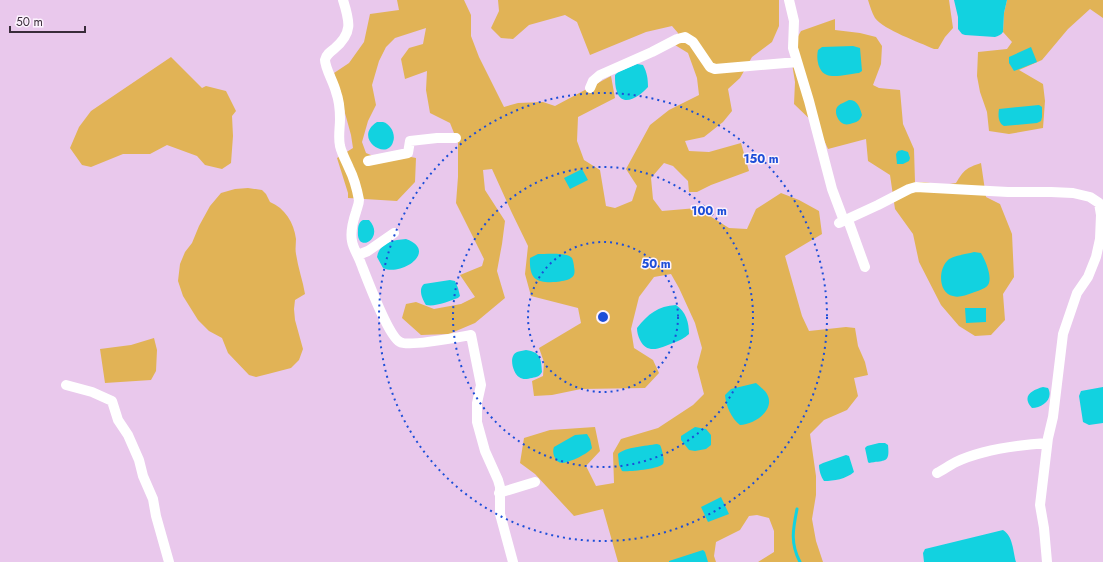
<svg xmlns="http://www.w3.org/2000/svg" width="1103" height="562" font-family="Jost,sans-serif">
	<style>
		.green { fill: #e1b356 }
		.water { fill: #12d2e0 }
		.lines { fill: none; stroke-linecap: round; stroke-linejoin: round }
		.stream { stroke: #12d2e0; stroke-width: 3 }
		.minor { stroke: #fff; stroke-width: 10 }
		.ring { fill: none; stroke: #1d4ed8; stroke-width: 2; stroke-dasharray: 2 4 }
		.centre { fill: #1d4ed8; stroke: #fcf2fd; stroke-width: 2 }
		.ring-label { font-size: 12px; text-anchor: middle; font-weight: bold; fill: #1d4ed8; stroke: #fcf2fd; stroke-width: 3; stroke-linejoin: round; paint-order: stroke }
	</style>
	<rect width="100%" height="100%" fill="#e9c8ec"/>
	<!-- green -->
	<path class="green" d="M397 0H464L471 15V36L479 57 504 107 518 103 543 102 555 106 611 76 615 98 578 117 577 141 584 160 600 170 606 206 615 208 632 201 637 186 626 169 650 125 669 110 699 95 697 78 688 53 675 45 678 33 672 26 646 32 590 55 577 22 565 15 529 25 513 39 501 38 491 28 499 11 498 0H779V26L772 42 752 57 740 78 728 89 732 111 723 122 704 137 685 141 689 151 709 152 741 143 749 171 711 185 697 192H689L688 181 673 166 664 163 651 178 653 199 662 211 697 208 729 228 747 229 756 209 781 193 799 200 819 211 822 234 785 256 802 316 809 331 846 327 855 328 858 346 865 362 868 375 854 378 858 396 847 410 824 420 810 434 816 476V495L812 519 816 541 823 562H758L774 552V531L769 518 757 515 749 516 740 530 716 542 714 556 716 562H618L603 509 574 516 535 474 520 463 524 438 550 430 595 427 600 451 586 466 596 486 614 483 613 453 621 439 658 428 693 405 704 394 697 367 702 348 695 323 679 288 671 274 654 277 639 297 631 329 634 348 653 360 659 373 645 388 581 389 552 395 534 396 532 381 543 376 544 362 539 348 581 323 578 308 531 296 525 274 528 246 511 211 492 169 483 170 485 190 505 221 502 244 497 271 505 298 475 323 449 334 421 335 402 318 406 304 416 302 434 309 461 304 475 297 460 275 482 266 484 259 456 203 458 177V143L450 123 430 113 426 90 427 71 405 79 401 59 409 48 423 44 426 28 395 38 386 47 379 61 372 85 376 105 368 121 362 142 366 153 378 158 406 156 416 158 415 182 397 201 348 198V193L337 158 353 148 351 135 334 73 349 63 364 42 370 14 399 10Z
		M868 0H949L953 28 945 37 938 49H934C919 42 884 30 875 18 872 13 870 6 868 0Z
		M1007 0H1103V18L1090 9 1068 29 1042 60 1019 70 1043 84 1045 101 1043 128 1009 134 989 131 987 112 980 92 977 76 978 52 1007 49 1012 42 1003 32 1004 13Z
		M835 19V30L860 33 876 37 882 46 881 64 873 85 879 88 900 90 903 124 914 149 915 182H924L943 185 956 183C964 170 966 168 981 163L986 197 1000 204 1012 234 1014 277 1003 294 1005 320 991 335 975 336 959 326 941 305 919 262 913 234 895 209 890 175 868 161 866 139 828 149 818 127 794 104 795 82 790 51 801 31Z
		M171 57 202 88 206 86 226 91 236 111 232 116 233 136 231 163 222 169 205 165 197 156 167 145 150 154H123L91 167 82 165 70 148 79 127 91 111Z
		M248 188 262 190 266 194 270 202C285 208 294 223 296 239 296 244 295 249 296 254 298 268 303 281 305 294L295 300 294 309 295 320 303 349 299 360 291 368 268 374 256 377 249 375 228 353 222 338 209 331 198 320 183 296 178 281 180 264 185 252 192 243 199 226 210 206 221 193 235 189Z
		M154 338 157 350 156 371 151 380 105 383 100 349 131 345Z"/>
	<!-- water -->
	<path class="water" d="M954 0H1007L1004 13 1003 32C1001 35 998 36 995 37L965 35 962 34 958 29V17Z
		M853 46 860 48 862 71 859 73C850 74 834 78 827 75 818 72 816 58 818 50L822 47Z
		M1031 47 1037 62 1014 71 1009 63V57Z
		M637 64 643 65C647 72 648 79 648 87 641 95 623 109 617 92 615 87 615 81 615 75L618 72Z
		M849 100C858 100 860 108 862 115 860 120 858 122 853 123 850 124 847 125 844 124 838 122 833 111 838 106 841 103 846 102 849 100Z
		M1039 105 1042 107V117L1041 121 1037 123 1004 126C998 123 998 115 999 109Z
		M377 122C379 122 381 122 383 122 391 124 396 135 393 142 387 162 352 138 377 122Z
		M902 150 908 152 910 158 909 161 903 164H897L896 154 898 151Z
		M582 169 588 180 570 189 564 178Z
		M363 220H369C386 238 356 255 358 231 358 226 359 222 363 220Z
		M406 239C439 251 401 277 383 268L377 257C380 242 394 240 406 239Z
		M974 252 981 253C985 260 993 277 988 285 985 289 977 291 972 293 966 295 959 298 953 296 938 293 938 269 948 260 952 256 967 254 974 252Z
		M538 254C546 254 567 252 572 258 573 260 574 265 574 267 575 271 575 276 571 278 567 281 561 281 556 282 537 283 529 280 530 258Z
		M450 280 455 281 458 288 460 296 458 298C449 301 436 307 426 305 422 299 418 289 424 284Z
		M676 305C686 312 689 322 689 334 685 338 679 341 673 343 661 348 647 355 640 340 638 336 637 332 637 328 648 314 658 306 676 305Z
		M965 308H986V322L966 323Z
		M526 350C541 352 541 359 542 372 540 376 537 377 532 378 527 379 523 380 519 377 513 373 508 356 517 352 519 351 523 351 526 350Z
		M756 383C759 386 765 390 767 394 776 410 754 425 740 425 731 418 726 406 725 395L731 389Z
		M1043 387 1048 388C1054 399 1042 408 1032 408 1021 396 1032 390 1043 387Z
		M1103 387V423L1089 425 1083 422 1079 396 1081 391Z
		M695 427 706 429 711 435V445L706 449 695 451 689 450 681 440V436Z
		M587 434 590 439 592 448C588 454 570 462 563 463 560 463 559 462 557 461 554 457 552 452 554 447L575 435Z
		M879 443H885L888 445C890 464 885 460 869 463L868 462 865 448 867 446Z
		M657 444 660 445C662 449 665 461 663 464 659 469 628 472 622 471L619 465 618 454C625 447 646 446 657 444Z
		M846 455 849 456 854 472C846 479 834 481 824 481 821 477 819 470 819 465L823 463Z
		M721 497 729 514 708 522 701 507Z
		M1003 530C1013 536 1013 551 1016 562H924L923 553 925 549Z
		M703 550 705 552 708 562H669V561Z"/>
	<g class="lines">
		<!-- stream -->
		<path class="stream" d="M797 509C793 529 790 543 800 562"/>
		<!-- minor -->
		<path class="minor" d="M343 0C350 22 353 33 334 49 330 52 326 55 325 60 325 68 334 83 336 92 339 100 340 110 340 119 340 128 338 137 340 146 342 154 346 161 349 168 354 178 357 189 359 200 359 204 357 208 356 212 353 221 350 231 352 241 353 248 358 255 360 261 366 276 388 336 400 342 408 347 459 337 471 335L481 385 477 403V422L485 451 498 480 500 487V514L513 562
			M789 0 794 21 793 48 809 101 832 189 844 221
			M590 88 593 81 600 75 652 52 677 39 685 37 693 42 710 67 715 69 797 62
			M368 161 408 153 410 141 437 138H456
			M848 220 865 267
			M839 223 878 205 909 189 916 187 1008 192H1051L1073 193 1090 197 1099 203 1101 215 1100 239 1096 257 1088 277 1077 293 1063 334 1053 417 1048 438 1040 505 1044 528 1047 562
			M358 255 368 251 394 233
			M66 385 92 392 112 401 118 420 128 435 139 460 143 476 153 499 156 516 169 562
			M937 473C943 470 950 465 956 462 981 450 1019 445 1047 443
			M499 493 535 482"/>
	</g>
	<!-- distance rings -->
	<g class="ring">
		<circle cx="603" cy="317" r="75"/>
		<circle cx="603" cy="317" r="150"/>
		<circle cx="603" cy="317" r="224"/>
	</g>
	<circle cx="603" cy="317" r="6" class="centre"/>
	<g class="ring-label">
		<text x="761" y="163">150 m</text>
		<text x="709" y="215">100 m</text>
		<text x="656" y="268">50 m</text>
	</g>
	<!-- scale -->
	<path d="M10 26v6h75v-6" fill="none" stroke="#392c3a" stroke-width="2"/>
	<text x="16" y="26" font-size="12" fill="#392c3a" stroke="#fcf2fd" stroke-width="3" paint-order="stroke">50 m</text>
</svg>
